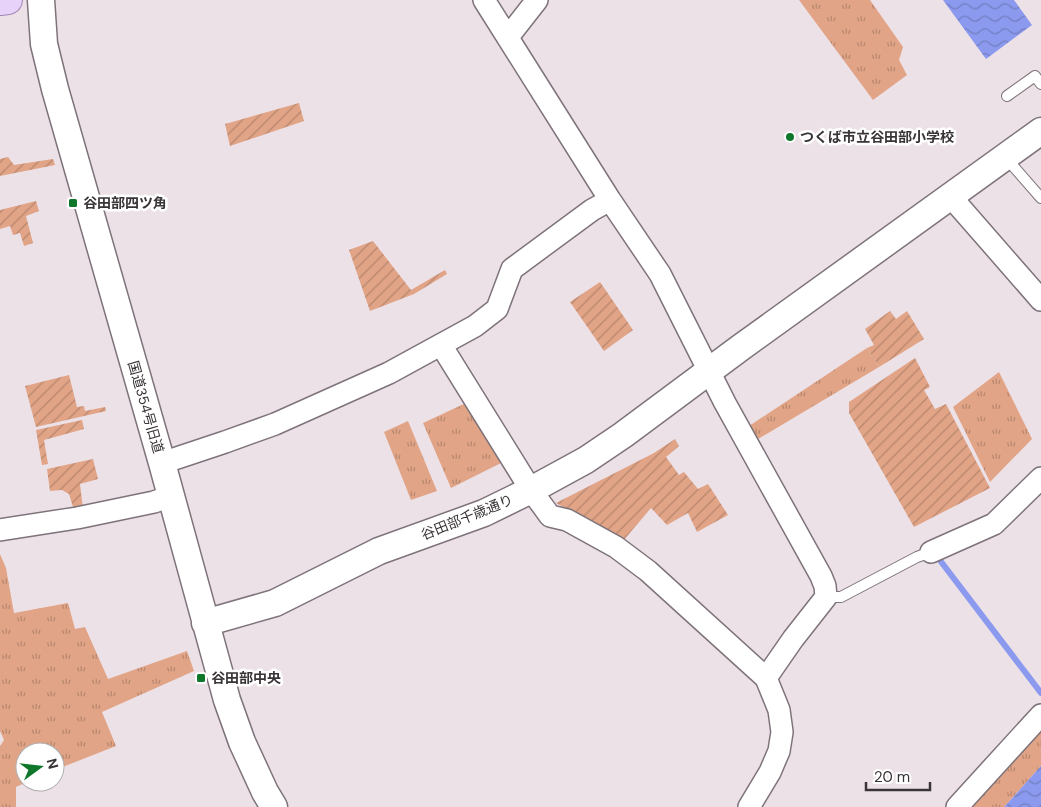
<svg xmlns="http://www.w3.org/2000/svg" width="1041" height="807" font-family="'DM Sans','Noto Sans JP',sans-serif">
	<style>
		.grass { fill: url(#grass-tufts) }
		.garden { fill: url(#garden-furrows) }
		.water { fill: url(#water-waves) }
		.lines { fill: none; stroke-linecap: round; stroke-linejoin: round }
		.stream { stroke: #8b99ee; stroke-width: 6 }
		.service-casing { stroke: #7e737a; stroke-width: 12 }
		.minor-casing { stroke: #7e737a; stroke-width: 24 }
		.tertiary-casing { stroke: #7e737a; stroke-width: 29 }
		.primary-casing { stroke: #a087b4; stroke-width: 30 }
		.service { stroke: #fff; stroke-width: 10 }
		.minor { stroke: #fff; stroke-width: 21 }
		.tertiary { stroke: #fff; stroke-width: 26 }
		.primary { stroke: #e7d2fa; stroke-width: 28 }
		.poi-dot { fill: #0e772a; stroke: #fff; stroke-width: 2 }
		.labels { text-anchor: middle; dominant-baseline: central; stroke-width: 5; stroke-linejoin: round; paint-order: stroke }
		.poi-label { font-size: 14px; font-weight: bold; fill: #393437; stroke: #fff; text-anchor: start }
		.street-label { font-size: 14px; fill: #393437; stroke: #fff }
	</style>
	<defs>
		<pattern id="grass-tufts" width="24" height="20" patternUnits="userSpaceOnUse" patternTransform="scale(1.25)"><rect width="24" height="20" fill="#e1a486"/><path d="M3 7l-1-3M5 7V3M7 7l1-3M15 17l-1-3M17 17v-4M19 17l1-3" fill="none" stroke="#b7866e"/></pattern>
		<pattern id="garden-furrows" width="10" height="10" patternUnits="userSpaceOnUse" patternTransform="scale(1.25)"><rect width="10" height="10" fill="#e1a486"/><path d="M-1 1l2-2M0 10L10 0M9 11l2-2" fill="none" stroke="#b7866e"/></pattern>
		<pattern id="water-waves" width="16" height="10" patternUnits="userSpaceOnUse" patternTransform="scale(1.25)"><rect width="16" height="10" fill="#8b99ee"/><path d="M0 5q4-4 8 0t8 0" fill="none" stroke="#737ec2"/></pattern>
	</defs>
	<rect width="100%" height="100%" fill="#ede1e8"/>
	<!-- grass -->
	<path class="grass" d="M799 0H870L903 47 899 60 907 75 873 100Z
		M867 348 879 367 753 442 746 428Z
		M999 372 1032 439 990 482 953 407Z
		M466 403 505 461 451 488 423 423Z
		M408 421 437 491 411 500 384 432Z
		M0 554 6 568 14 613 68 603 75 629 85 627 108 679 187 651 194 671 102 712 116 746 55 770V752H25V782H27L16 787V807H0V746L4 740 0 731Z
		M1041 728V766L1004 807H971Z"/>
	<!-- garden -->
	<path class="garden" d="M299 103 304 121 230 146 225 124Z
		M8 157 14 165 53 159 55 165 0 176V159Z
		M36 201 39 211 26 216 33 243 24 246 20 233 13 235 10 226 0 229V210Z
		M373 241 411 290 445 270 447 274 414 294 370 311 349 250Z
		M600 282 633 330 604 351 570 302Z
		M890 311 896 319 907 311 924 339 879 367 867 348 874 345 865 329Z
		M915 358 930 387 924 390 935 409 946 404 990 488 914 527 849 413V402Z
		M69 375 77 407 84 406 85 411 105 407 106 411 36 427 25 386Z
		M82 420 84 429 44 440 48 464 42 465 36 430Z
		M675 439 679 446 666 457 679 475 684 472 698 489 708 484 728 515 697 532 688 513 667 525 651 508 623 541 556 503 654 453Z
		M93 459 98 479 80 484 83 509 74 510 69 494 62 490 50 491 47 469Z"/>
	<!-- water -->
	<path class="water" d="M943 0H1014L1032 25 986 59Z
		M1041 766V807H1004L1006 805Z"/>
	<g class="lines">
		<!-- stream -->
		<path class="stream" d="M939 559 1041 693"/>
		<defs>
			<path id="service" d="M1007 96 1035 76 1041 84
				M1006 158 1041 198
				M826 597H841L917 557 931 552"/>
			<path id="minor" d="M484 0 610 200 660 274 725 403 821 576 825 586 826 597 793 639 766 678
				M508 37 537 0
				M951 197 1041 300
				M441 345 531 490 550 516 567 520 616 547 648 571 766 678 779 710 782 732 779 751 770 772 749 807
				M162 463 225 442 275 424 389 373 475 326 497 309 512 269 592 210 610 200
				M0 530 77 518 154 502 171 496
				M931 552 994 524 1041 478
				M957 807 1041 715"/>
			<path id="tertiary" d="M41 0 44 44 55 89 162 463 227 700 242 742 265 792 274 807
				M205 623 275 603 379 551 484 513 531 490 586 460 623 435 740 348 1041 131"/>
			<path id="primary" d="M0 1 8 0"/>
		</defs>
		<!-- service casing -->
		<use href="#service" class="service-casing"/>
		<!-- minor casing -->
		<use href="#minor" class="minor-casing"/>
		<!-- tertiary casing -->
		<use href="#tertiary" class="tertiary-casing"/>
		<!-- primary casing -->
		<use href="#primary" class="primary-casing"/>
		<!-- service -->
		<use href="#service" class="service"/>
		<!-- minor -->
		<use href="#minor" class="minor"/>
		<!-- tertiary -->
		<use href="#tertiary" class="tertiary"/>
		<!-- primary -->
		<use href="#primary" class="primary"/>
	</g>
	<!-- markers -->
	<g class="poi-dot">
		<circle cx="790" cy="137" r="5"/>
		<rect x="68" y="198" width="10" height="10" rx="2.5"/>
		<rect x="196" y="673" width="10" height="10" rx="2.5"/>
	</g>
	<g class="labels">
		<!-- poi labels -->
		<g class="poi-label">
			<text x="800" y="137">つくば市立谷田部小学校</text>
			<text x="83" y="203">谷田部四ツ角</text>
			<text x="211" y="678">谷田部中央</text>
		</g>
		<!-- street labels -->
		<g class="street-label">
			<text transform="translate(146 407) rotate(74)">国道354号旧道</text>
			<text transform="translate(467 517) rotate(-22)">谷田部千歳通り</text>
		</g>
	</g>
	<!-- north arrow -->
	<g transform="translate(40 767) rotate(75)"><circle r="24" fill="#ffffff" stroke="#b0aeaf"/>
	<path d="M0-4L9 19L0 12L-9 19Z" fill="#0e772a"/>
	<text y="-8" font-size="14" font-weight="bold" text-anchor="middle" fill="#393437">N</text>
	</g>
	<!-- scale -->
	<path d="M866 782v8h64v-8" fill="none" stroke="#393437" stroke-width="2.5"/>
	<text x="874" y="782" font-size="15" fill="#393437" stroke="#ffffff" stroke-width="4" paint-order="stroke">20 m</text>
</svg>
